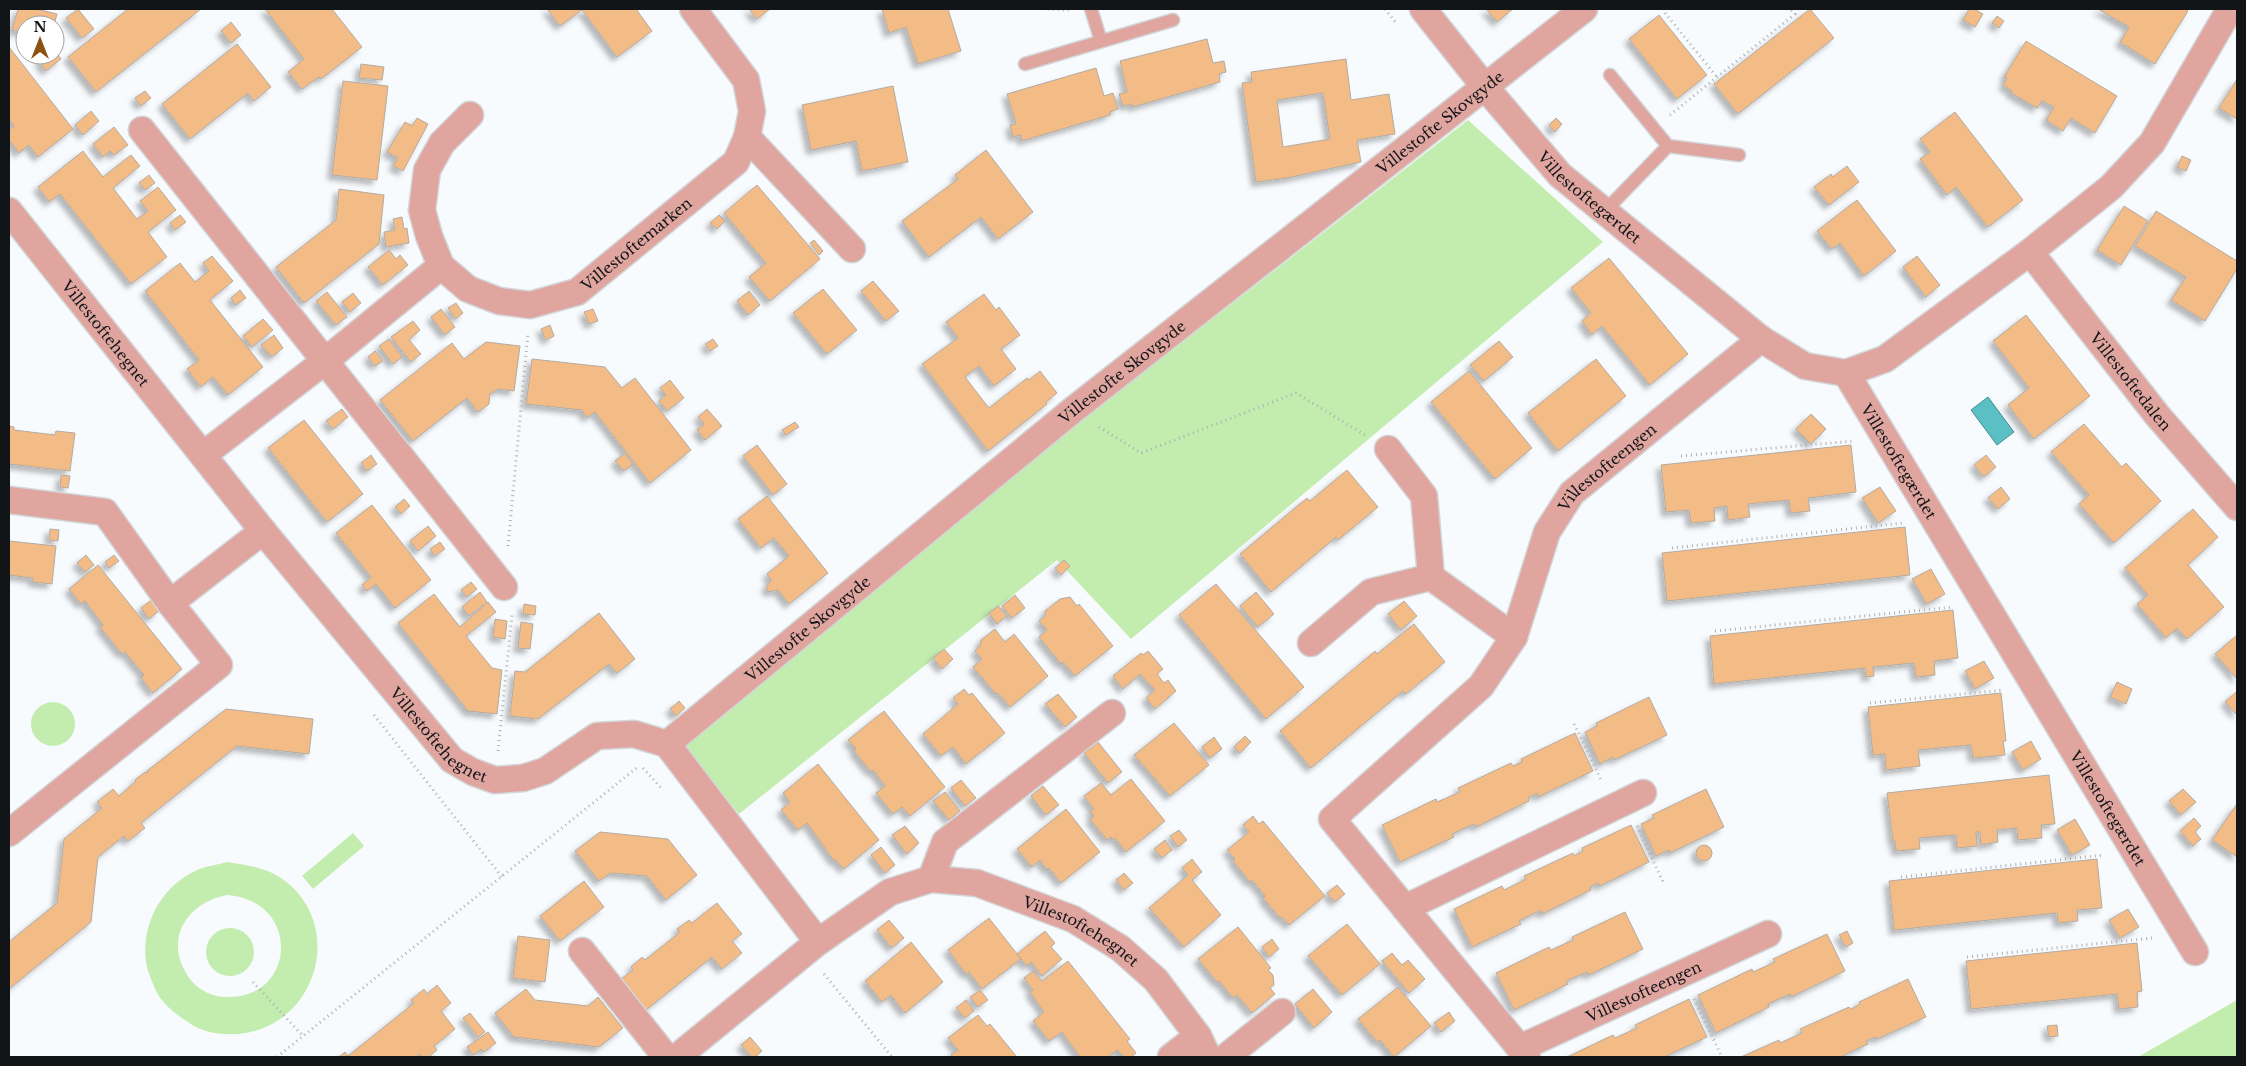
<svg xmlns="http://www.w3.org/2000/svg" width="2246" height="1066" font-family="'Libre Baskerville',serif">
	<style>
		.green { fill: #c3ecaf; fill-rule: evenodd }
		.water { fill: #5ac0c4; stroke: #448d90 }
		.building { fill: #f3bb85; stroke: #b3aba3; fill-rule: evenodd; filter: url(#shadow) }
		.lines { fill: none; stroke-linecap: round; stroke-linejoin: round }
		.lane-casing { stroke: #d3d6d9; stroke-width: 15 }
		.street-casing { stroke: #d3d6d9; stroke-width: 29 }
		.path { stroke: #adb0b3; stroke-width: 3; stroke-dasharray: 1 4; stroke-linecap: butt }
		.lane { stroke: #dfa59e; stroke-width: 12 }
		.street { stroke: #dfa59e; stroke-width: 26 }
		.labels { text-anchor: middle; dominant-baseline: central; stroke-width: 4; stroke-linejoin: round; paint-order: stroke }
		.street-label { font-size: 15px; fill: #121518; stroke: #fff }
	</style>
	<defs>
		<filter id="shadow"><feDropShadow dx="-4.5" dy="4.5" stdDeviation="2.5" flood-color="#0004"/></filter>
	</defs>
	<rect width="100%" height="100%" fill="#f8fbfe"/>
	<!-- green -->
	<path class="green" d="M1468 120 1603 242 1131 639 1057 560 739 814 682 744 1085 418Z
		M31 724a22 22 0 1 1 44 0a22 22 0 1 1-44 0Z
		M353 833 364 846 313 889 302 876Z
		M227 862C246 865 264 867 281 878 347 923 318 1027 238 1034 222 1035 204 1033 191 1024 175 1014 159 1002 153 984 150 977 147 969 146 962 141 923 162 886 197 870 206 866 217 865 227 862ZM228 895C303 902 295 1000 226 997 213 997 198 990 190 979 162 941 186 902 228 895Z
		M206 952a24 24 0 1 1 48 0a24 24 0 1 1-48 0Z
		M2237 1000V1057H2138Z"/>
	<!-- water -->
	<path class="water" d="M1988 397 2014 432 1997 445 1971 410Z"/>
	<!-- building -->
	<path class="building" d="M18 9H37L57 14 54 25H25V33L12 30Z
		M78 9 94 29 82 38 66 18Z
		M128 9H201L96 92 68 57Z
		M265 9H332L362 47 321 79 319 77 302 89 288 72 304 59Z
		M547 9H636L652 31 617 57 582 10 560 26Z
		M749 9H770L757 19Z
		M882 9H948L961 51 918 64 906 27 889 33Z
		M1486 9H1513L1497 22Z
		M1810 9 1834 38 1738 114 1714 84Z
		M1969 9H1974L1983 14 1975 27 1963 20Z
		M2098 9H2185L2188 11 2155 64 2120 42 2129 27Z
		M1659 15 1707 75 1677 99 1629 39Z
		M1997 16 2004 21 1999 28 1992 23Z
		M231 22 241 35 231 43 221 31Z
		M1207 39 1213 63 1224 61 1226 72 1219 74 1220 82 1133 107 1132 104 1123 106 1119 94 1127 92 1120 61Z
		M2026 41 2117 96 2095 133 2071 118 2063 131 2046 120 2054 107 2042 101 2037 108 2011 93 2012 91 2003 85 2007 78 2004 77Z
		M237 44 271 87 254 101 248 93 190 139 162 104Z
		M9 47 73 129 38 157 29 145 19 153 9 140V130L14 126 9 120Z
		M55 51 61 59 46 71 39 61 47 55H55Z
		M1346 59 1351 100 1389 94 1395 134 1357 140 1361 162 1287 178 1256 182 1242 83 1252 82 1251 72ZM1323 93 1330 139 1283 147 1277 100Z
		M361 64 384 67 382 80 359 78Z
		M1096 68 1104 96 1113 93 1118 109 1110 112V115L1022 141 1021 135 1013 137 1010 125 1016 124 1007 94Z
		M2237 79V119L2219 108Z
		M343 81 388 86 377 180 332 175Z
		M893 86 908 162 862 171 856 141 811 150 802 105Z
		M145 91 151 98 141 106 135 98Z
		M91 111 99 121 83 135 75 125Z
		M1955 112 2023 200 1988 227 1956 187 1947 195 1920 159 1930 152 1920 139Z
		M417 118 428 124 403 171 393 166 398 158 387 152 405 122 412 126Z
		M1556 118 1562 124 1555 132 1549 125Z
		M114 127 128 145 114 155 110 151 103 157 93 144Z
		M986 150 1033 212 998 239 981 217 929 257 902 221 958 179 955 175Z
		M83 151 103 177 131 155 140 166 113 188 137 219 148 211 140 201 158 187 176 210 148 232 167 257 131 284 60 194 49 202 38 187Z
		M2182 156 2191 160 2186 171 2177 167Z
		M1847 166 1859 182 1829 205 1814 187 1831 174 1833 177Z
		M149 175 155 183 145 190 139 183Z
		M757 185 820 259 770 301 749 277 766 263 724 213Z
		M339 189 384 195 379 244 304 303 276 267 336 220Z
		M1857 200 1896 251 1864 276 1840 243 1832 249 1817 231Z
		M2124 206 2148 221 2121 265 2097 250Z
		M2156 211 2237 261V269L2205 321 2171 300 2186 277 2135 246Z
		M180 215 186 222 175 230 170 223Z
		M719 215 725 221 717 229 710 223Z
		M402 217 404 229 407 228 409 243 386 247 384 232 395 230 393 219Z
		M814 240 823 251 819 255 810 243Z
		M389 250 396 259 400 255 408 265 383 285 368 267Z
		M212 256 233 281 210 300 263 367 228 395 213 377 201 387 187 369 199 360 145 291 180 263 195 282 209 271 203 263Z
		M1917 256 1940 285 1926 297 1903 267Z
		M1609 258 1688 354 1650 385 1602 326 1592 335 1582 321 1591 313 1571 288Z
		M873 281 899 311 886 321 861 291Z
		M823 289 857 330 827 354 793 313Z
		M240 290 246 298 236 305 231 298Z
		M749 291 760 305 748 315 737 301Z
		M327 292 347 317 336 325 316 301Z
		M353 293 361 303 350 312 342 302Z
		M984 294 996 310 999 307 1020 335 1001 349 1016 369 994 386 979 366 965 377 989 408 1027 378 1029 380 1040 371 1057 393 1046 402 1047 404 988 451 922 364 958 338 946 322Z
		M456 303 463 313 456 319 448 308Z
		M441 309 455 327 445 335 431 317Z
		M593 309 598 321 589 324 584 312Z
		M2026 315 2090 396 2034 439 2008 405 2029 388 1993 341Z
		M263 319 273 330 252 347 243 336Z
		M413 321 420 330 409 340 421 354 411 362 391 337Z
		M550 325 554 336 546 340 541 329Z
		M274 335 283 348 272 357 261 345Z
		M389 339 402 357 393 364 379 346Z
		M713 339 718 346 710 351 705 344Z
		M1499 341 1513 357 1484 381 1470 365Z
		M486 342 520 346 514 391 498 389 491 394 490 393 489 404 478 412 467 398 413 441 380 400 452 343 464 359Z
		M375 351 383 361 375 366 368 357Z
		M532 359 605 367 622 388 635 378 691 450 650 483 595 412 587 418 582 410 526 404Z
		M1596 359 1626 396 1558 451 1528 413Z
		M1469 371 1532 448 1495 479 1431 402Z
		M670 380 684 398 667 411 659 401 666 395 660 388Z
		M342 409 348 417 333 429 326 421Z
		M707 409 722 426 705 440 697 430 704 424 698 417Z
		M1811 414 1826 429 1811 444 1796 429Z
		M304 420 363 494 327 522 268 448Z
		M795 422 799 427 786 435 782 430Z
		M2084 424 2122 467 2126 463 2161 501 2114 543 2079 504 2089 495 2051 452Z
		M9 426 14 427V430L55 435 56 431 75 433 70 471 9 464Z
		M757 445 787 484 773 495 743 456Z
		M1851 445 1856 492 1808 498 1810 511 1791 513 1789 500 1748 504 1750 517 1728 520 1727 506 1714 508 1715 521 1691 523 1689 510 1666 512 1661 465Z
		M625 453 633 464 624 471 615 461Z
		M371 455 377 464 367 471 361 463Z
		M1986 455 1996 467 1984 477 1974 465Z
		M1347 470 1378 507 1338 540 1336 537 1271 592 1240 554 1307 498 1310 501Z
		M61 475 70 476 68 488 60 487Z
		M1880 487 1896 511 1878 523 1862 498Z
		M2001 487 2010 499 1998 509 1988 498Z
		M767 496 828 573 789 604 778 590 769 592 766 588 771 580 767 574 789 556 774 538 761 548 738 519Z
		M404 499 410 506 401 514 395 507Z
		M372 505 431 580 395 608 376 584 367 591 362 585 371 577 336 533Z
		M2193 509 2218 537 2188 565 2224 607 2187 639 2177 628 2166 638 2137 604 2148 595 2125 568Z
		M428 526 436 536 418 551 410 541Z
		M1905 527 1910 575 1667 601 1662 553Z
		M50 529 59 530 58 541 49 540Z
		M9 541 56 546 52 584 33 582V578L9 575Z
		M440 542 445 549 435 556 430 549Z
		M86 555 94 565 85 572 77 563Z
		M114 555 119 561 109 568 105 562Z
		M1064 560 1070 566 1061 575 1055 568Z
		M98 565 182 669 153 693 141 678 144 675 125 652 122 654 100 627 103 625 85 601 81 604 69 589Z
		M1931 569 1945 594 1927 604 1912 579Z
		M471 582 477 589 467 597 461 590Z
		M1216 584 1304 687 1266 719 1179 615Z
		M480 592 487 602 469 616 462 607Z
		M1256 592 1274 614 1258 627 1240 606Z
		M434 594 460 627 488 602 496 612 466 636 492 668 502 670 497 714 468 711 398 623Z
		M1015 595 1025 608 1012 618 1002 606Z
		M1070 597 1077 606 1079 604 1113 646 1075 676 1063 662 1061 664 1039 637 1047 630 1039 621 1045 616V611L1060 599Z
		M151 600 159 611 149 619 141 608Z
		M1404 601 1417 616 1401 630 1388 614Z
		M524 604 536 606 535 615 523 614Z
		M998 606 1007 616 997 624 989 613Z
		M1953 610 1958 658 1934 661 1935 675 1916 677 1914 663 1873 667 1874 676 1866 677 1865 668 1714 684 1710 636Z
		M599 613 635 659 617 673 609 664 538 719 510 716 515 671 525 672Z
		M495 619 507 621 505 639 493 637Z
		M521 622 533 624 530 649 518 648Z
		M1414 624 1445 662 1406 694 1403 691 1311 768 1280 731 1375 651 1377 654Z
		M995 629 1005 642 1014 634 1048 676 1010 707 998 693 996 694 973 667 982 659 975 651 980 646 981 640Z
		M2237 635V679L2215 654Z
		M944 649 953 659 942 669 933 658Z
		M1148 651 1163 669 1157 674 1164 683 1168 680 1176 691 1155 709 1146 698 1155 690 1140 674 1123 689 1113 676 1141 653 1143 655Z
		M1984 661 1994 678 1975 689 1965 671Z
		M2117 682 2132 689 2126 704 2110 697Z
		M964 689 969 695 972 693 1005 733 966 764 953 747 941 756 923 734 958 704 953 698Z
		M2237 691V715L2225 702Z
		M2001 693 2006 741H2003L2005 755 1973 758 1971 745 1918 750 1920 766 1886 770 1885 754 1873 755 1868 707Z
		M1058 694 1077 717 1065 727 1045 704Z
		M1649 697 1667 735 1614 760 1613 757 1600 764 1585 732 1597 726 1596 723Z
		M679 701 685 708 676 716 670 709Z
		M226 709 313 719 309 754 237 746 141 823 145 828 128 841 124 836 98 857 91 922 9 989V942L57 903 64 839 102 808 97 802 113 789 119 796 136 781 135 780 145 772 148 773 147 771Z
		M884 711 945 787 910 816 902 807 893 814 876 793 885 786 873 770 871 772 854 751 856 749 848 740Z
		M1174 723 1209 765 1170 796 1134 755Z
		M1575 733 1593 771 1538 797 1537 793 1528 798 1529 801 1476 827 1474 824 1452 834 1454 837 1400 862 1382 825 1436 799 1437 802 1460 792 1458 788 1511 763 1513 766 1522 762 1521 759Z
		M1245 736 1251 742 1240 753 1234 747Z
		M1214 737 1222 749 1210 758 1202 747Z
		M2031 741 2041 759 2023 770 2012 752Z
		M1098 742 1122 772 1108 783 1084 753Z
		M818 764 879 840 844 869 836 860 834 861 807 823 798 830 781 810 790 802 783 793Z
		M2049 775 2055 824 2041 825 2042 838 2018 840 2017 828 1997 830 1998 842 1981 845 1980 832H1976L1977 846 1957 848 1956 835 1919 838 1920 849 1896 851 1895 841H1893L1887 793Z
		M1131 779 1165 821 1126 852 1115 838 1112 840 1111 837 1107 840 1090 819 1094 816 1090 812 1094 809 1084 796 1101 783 1111 795Z
		M961 780 976 798 965 806 951 788Z
		M1043 786 1059 805 1046 815 1031 796Z
		M1706 789 1724 827 1670 853 1669 850 1656 856 1641 824 1654 818 1652 815Z
		M2183 789 2196 802 2181 815 2169 801Z
		M945 792 960 811 949 820 933 801Z
		M2236 805H2237V857L2212 840Z
		M1066 809 1100 852 1061 883 1049 868 1047 870 1040 860 1032 867 1017 849Z
		M1253 816 1259 824 1263 821 1325 896 1289 925 1282 917 1280 918 1263 898 1265 896 1252 880 1250 882 1233 861 1235 859 1227 850 1249 832 1243 825Z
		M2194 818 2201 826 2195 832 2201 839 2193 846 2180 831Z
		M2075 819 2090 845 2072 855 2057 830Z
		M1631 825 1649 862 1600 886 1598 883 1590 887 1591 890 1542 914 1541 910 1519 921 1521 924 1472 947 1454 909 1502 886 1504 890 1526 879 1524 876 1573 853 1574 856 1583 851 1582 848Z
		M905 826 919 843 907 854 892 835Z
		M1179 830 1187 840 1178 847 1170 836Z
		M600 832 668 839 697 875 666 900 647 876 611 873 599 881 575 851Z
		M1165 840 1172 850 1162 858 1154 849Z
		M1696 853a8 8 0 1 1 16 0a8 8 0 1 1-16 0Z
		M881 847 895 865 885 873 871 855Z
		M1192 859 1202 872 1192 880 1221 915 1184 947 1149 908 1188 875 1182 868Z
		M2097 859 2102 908 2077 910 2078 921 2058 923 2057 913 1894 930 1889 881Z
		M1124 873 1133 883 1124 890 1116 880Z
		M584 881 604 907 560 941 540 916Z
		M1337 885 1345 894 1335 902 1327 893Z
		M717 903 742 934 732 941 742 953 722 969 712 957 646 1010 621 979 633 970 631 967 642 957 645 960 680 932 677 929 689 920 692 923Z
		M2128 909 2139 927 2120 938 2109 920Z
		M1625 912 1643 949 1589 975 1587 972 1566 981 1568 984 1514 1010 1496 973 1549 947 1551 950 1573 940 1572 937Z
		M989 918 1021 959 982 989 969 972 966 974 948 950Z
		M889 920 904 938 892 948 877 930Z
		M1347 924 1380 964 1342 995 1308 956Z
		M1238 927 1271 968 1268 970 1273 975 1274 985 1270 988 1275 994 1252 1013 1237 995 1233 998 1219 981 1217 982 1198 959Z
		M1045 931 1055 943 1051 947 1062 959 1042 976 1031 962 1027 966 1017 954Z
		M1847 931 1853 943 1846 947 1839 935Z
		M1827 934 1845 971 1791 997 1790 994 1768 1004 1769 1007 1716 1033 1698 995 1752 969 1753 972 1775 962 1773 959Z
		M518 936 550 940 545 982 513 978Z
		M1272 939 1279 949 1269 957 1262 947Z
		M911 942 943 982 905 1013 891 995 882 1002 865 981Z
		M2137 943 2142 991 2137 992 2138 1007 2119 1009 2117 994 1971 1009 1966 961Z
		M1392 953 1402 965 1408 960 1425 979 1409 993 1382 961Z
		M1068 961 1130 1039 1127 1041 1136 1053 1131 1057H1124L1117 1050 1108 1057H1080L1062 1032 1049 1041 1033 1021 1044 1012 1030 992 1033 990 1024 978 1033 971 1042 981Z
		M1908 979 1926 1017 1877 1039 1875 1037 1866 1041 1868 1044 1840 1057H1741L1779 1040 1780 1043 1802 1033 1800 1029 1849 1007 1851 1009 1860 1004 1859 1002Z
		M437 985 451 1003 441 1011 455 1029 434 1046 437 1050 428 1057H422L420 1054 416 1057H339L345 1052 348 1056 414 1003 411 1000 424 989 427 994Z
		M1398 987 1431 1026 1394 1057 1380 1040 1377 1042 1358 1019Z
		M526 989 535 1000 588 1006 598 997 623 1028 599 1047 514 1037 495 1013Z
		M1313 989 1332 1012 1314 1028 1295 1004Z
		M980 990 988 1000 978 1007 970 997Z
		M1689 999 1707 1037 1664 1057H1567L1613 1035 1615 1038 1637 1028 1635 1025Z
		M966 1000 974 1011 965 1018 956 1008Z
		M1449 1012 1455 1021 1441 1032 1434 1023Z
		M470 1013 485 1032 478 1037 463 1018Z
		M978 1015 987 1026 990 1024 1017 1057H952L951 1055 958 1050 948 1038Z
		M2057 1025 2058 1036 2049 1037 2047 1026Z
		M488 1032 496 1043 484 1052 481 1049 473 1055 467 1047Z
		M750 1037 762 1051 755 1057H752L741 1045Z"/>
	<g class="lines">
		<defs>
			<path id="lane" d="M1091 9 1101 41
				M1025 64 1173 20
				M1610 75 1668 146
				M1605 211 1668 146 1739 155"/>
			<g id="street">
				<path id="s1" d="M1423 9 1485 87 1560 175 1761 339 1805 366 1846 373 2195 952"/>
				<path id="s2" d="M470 115 442 143 427 170 422 210 429 236 441 266 468 289 499 301 530 305 577 292 736 162 747 137 752 111 746 80 693 9"/>
				<path d="M142 130 504 587"/>
				<path d="M747 137 852 249"/>
				<path id="s3" d="M9 211 263 531 452 760 473 772 495 780 523 778 545 771 597 736 634 734 667 744 818 942"/>
				<path id="s4" d="M2030 252 2157 415 2237 507"/>
				<path d="M1846 373 1885 359 2030 252 2111 187 2152 143 2230 9"/>
				<path d="M1388 449 1424 496 1431 577 1514 637"/>
				<path d="M203 455 325 361 441 266"/>
				<path d="M9 500 105 512 170 603 219 665 9 833"/>
				<path d="M170 603 263 531"/>
				<path d="M1311 643 1371 592 1431 577"/>
				<path id="s5" d="M667 744 1073 410 1584 9"/>
				<path d="M931 879 945 842 1112 713"/>
				<path d="M1405 908 1643 793"/>
				<path d="M582 951 666 1057"/>
				<path id="s6" d="M1520 1048 1768 934"/>
				<path id="s7" d="M677 1057 818 942 890 892 931 879 977 883 1073 919 1120 948 1156 980 1198 1036 1208 1057"/>
				<path d="M1171 1057 1198 1036"/>
				<path d="M1226 1057 1282 1012"/>
				<path id="s8" d="M1527 1057 1332 819 1481 686 1514 637 1547 532 1572 493 1761 339"/>
			</g>
		</defs>
		<!-- lane casing -->
		<use href="#lane" class="lane-casing"/>
		<!-- street casing -->
		<use href="#street" class="street-casing"/>
		<!-- path -->
		<path class="path" d="M1048 9 1071 10
			M1385 9 1396 23
			M1665 13 1717 77
			M1670 115 1795 14 1790 9
			M1099 427 1141 453 1296 393 1365 435
			M1681 456 1854 441
			M508 546 528 333
			M1672 548 1903 523
			M1715 631 1953 607
			M1870 703 2004 690
			M374 715 502 877
			M1574 724 1602 782
			M498 751 512 615
			M643 768 662 789
			M1637 826 1664 884
			M1901 877 2104 855
			M1967 957 2153 938
			M824 974 892 1057
			M253 982 303 1036
			M1694 999 1722 1057
			M277 1057 639 766"/>
		<!-- lane -->
		<use href="#lane" class="lane"/>
		<!-- street -->
		<use href="#street" class="street"/>
	</g>
	<g class="labels">
		<!-- street labels -->
		<g class="street-label">
			<text stroke="none"><textPath href="#s5" startOffset="992">Villestofte Skovgyde</textPath></text>
			<text stroke="none"><textPath href="#s1" startOffset="252">Villestoftegærdet</textPath></text>
			<text stroke="none"><textPath href="#s2" startOffset="395">Villestoftemarken</textPath></text>
			<text stroke="none"><textPath href="#s3" startOffset="156">Villestoftehegnet</textPath></text>
			<text stroke="none"><textPath href="#s5" startOffset="588">Villestofte Skovgyde</textPath></text>
			<text stroke="none"><textPath href="#s4" startOffset="164">Villestoftedalen</textPath></text>
			<text stroke="none"><textPath href="#s1" startOffset="671">Villestoftegærdet</textPath></text>
			<text stroke="none"><textPath href="#s8" startOffset="766">Villestofteengen</textPath></text>
			<text stroke="none"><textPath href="#s5" startOffset="182">Villestofte Skovgyde</textPath></text>
			<text stroke="none"><textPath href="#s3" startOffset="679">Villestoftehegnet</textPath></text>
			<text stroke="none"><textPath href="#s1" startOffset="1076">Villestoftegærdet</textPath></text>
			<text stroke="none"><textPath href="#s7" startOffset="474">Villestoftehegnet</textPath></text>
			<text stroke="none"><textPath href="#s6" startOffset="136">Villestofteengen</textPath></text>
		</g>
	</g>
	<!-- border -->
	<rect width="2246" height="1066" fill="none" stroke="#121518" stroke-width="20"/>
	<!-- north arrow -->
	<g transform="translate(40 40)"><circle r="24" fill="#ffffff" stroke="#a0a1a3"/>
	<path d="M0-4L9 19L0 12L-9 19Z" fill="#8c5010"/>
	<text y="-8" font-size="14" font-weight="bold" text-anchor="middle" fill="#121518">N</text>
	</g>
</svg>
